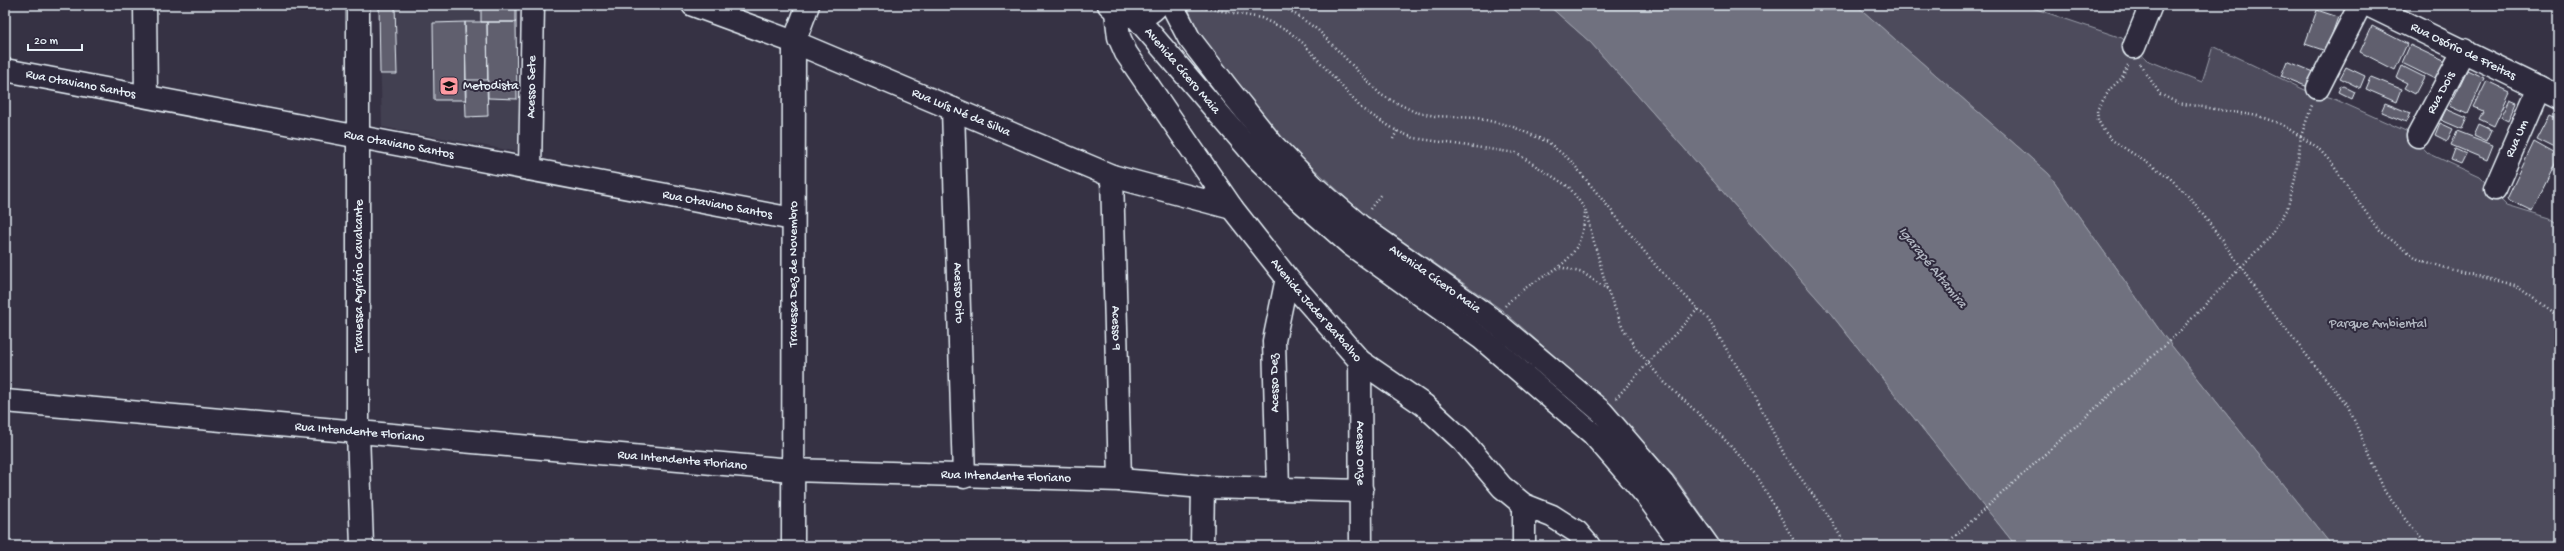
<svg xmlns="http://www.w3.org/2000/svg" width="2564" height="551" font-family="'Gochi Hand',sans-serif">
	<style>
		.built { fill: #433f51 }
		.green { fill: #4d4b5c; stroke: #9a9eaa }
		.water { fill: #70717f; stroke: #a0a4af }
		.building { fill: #605e6e; stroke: #e8f1f8 }
		.lines { fill: none; stroke-linecap: round; stroke-linejoin: round }
		.minor-casing { stroke: #e8f1f8; stroke-width: 25 }
		.major-casing { stroke: #e8f1f8; stroke-width: 25 }
		.path { stroke: #e8f1f8; stroke-width: 2.5; stroke-dasharray: 1 3; stroke-linecap: butt }
		.minor { stroke: #2f2a3d; stroke-width: 22 }
		.major { stroke: #2f2a3d; stroke-width: 22 }
		.labels { text-anchor: middle; dominant-baseline: central; stroke-width: 4; stroke-linejoin: round; paint-order: stroke }
		.street-label { font-size: 13px; fill: #e8f1f8; stroke: #2f2a3d }
		.poi-label { font-size: 13px; fill: #e8f1f8; stroke: #2f2a3d; text-anchor: start }
		.park-label { font-size: 13px; fill: #b2b7c1; stroke: #2f2a3d }
		.water-label { font-size: 14px; font-style: italic; fill: #b2b7c2; stroke: #2f2a3d }
	</style>
	<rect width="100%" height="100%" fill="#363244"/>
	<filter id="ink" filterUnits="userSpaceOnUse"><feTurbulence type="fractalNoise" baseFrequency=".025" numOctaves="2"/><feDisplacementMap in="SourceGraphic" scale="8" xChannelSelector="R" yChannelSelector="G"/><feConvolveMatrix kernelMatrix="1 2 1 2 8 2 1 2 1" color-interpolation-filters="sRGB"/></filter>
	<g filter="url(#ink)">
		<!-- built -->
		<path class="built" d="M379 5H516L519 152 382 127Z"/>
		<!-- green -->
		<path class="green" d="M1187 5H1548L1591 43 1831 314 2016 546H1723L1674 476 1609 404 1502 310 1365 215 1281 139 1198 34Z
			M1856 5H2024L2122 38 2147 60 2202 82 2213 46 2305 90 2332 98 2408 132 2428 153 2480 177 2507 205 2550 218 2559 224V546H2332L2163 335 2049 174Z"/>
		<!-- water -->
		<path class="water" d="M1548 5H1856L2049 174 2163 335 2332 546H2016L1831 314 1591 43Z"/>
		<!-- building -->
		<path class="building" d="M379 5H395L397 74H380Z
			M481 5H516V22H481Z
			M2317 10 2338 17 2326 51 2305 44Z
			M465 22H487L488 80H466Z
			M465 22 466 100H434L433 23Z
			M487 22H516L517 99 488 98Z
			M2372 26 2407 44 2395 70 2360 52Z
			M2410 45 2448 63 2439 81 2402 63Z
			M2287 61 2314 72 2308 87 2281 76Z
			M2402 66 2424 77 2415 94 2404 88 2407 83 2397 78Z
			M2346 67 2365 76 2360 88 2340 78Z
			M2467 70 2484 78 2468 114 2450 106Z
			M2371 77 2401 89 2396 102 2366 89Z
			M2487 81 2510 92 2494 126 2479 119 2483 111 2474 107Z
			M465 85H487L488 116 466 117Z
			M2341 85 2355 92 2352 99 2338 92Z
			M2510 99 2517 102 2509 121 2501 117Z
			M2385 103 2410 113 2406 122 2381 112Z
			M2446 109 2467 118 2462 129 2441 120Z
			M2550 114 2559 118V150L2537 139Z
			M2440 123 2453 129 2447 141 2435 135Z
			M2479 124 2492 130 2487 141 2474 135Z
			M2457 131 2493 145 2487 160 2451 145Z
			M2534 142 2559 156 2532 211 2507 199Z
			M2455 149 2466 154 2461 164 2451 160Z"/>
		<g class="lines">
			<defs>
				<g id="minor">
					<path d="M145 5 146 96"/>
					<path d="M358 5V433L362 546"/>
					<path id="s1" d="M693 5 794 42 1112 176 1232 208"/>
					<path id="s2" d="M2368 5 2559 98"/>
					<path id="s3" d="M1116 12 1119 37 1126 53 1232 208 1287 278 1360 361 1424 405 1463 441 1502 487 1524 505 1552 516 1577 532 1589 546"/>
					<path d="M2134 47 2151 5"/>
					<path id="s4" d="M5 70 793 219"/>
					<path d="M2318 88 2360 5"/>
					<path id="s5" d="M953 109 964 477"/>
					<path id="s6" d="M2418 136 2464 50"/>
					<path id="s7" d="M530 169 533 5"/>
					<path id="s8" d="M1112 176 1120 480"/>
					<path id="s9" d="M2495 189 2539 88"/>
					<path id="s10" d="M1360 361 1361 546"/>
					<path id="s11" d="M5 401 792 470 1120 480 1203 487 1362 491"/>
					<path d="M1278 489 1274 341 1287 278"/>
					<path id="s12" d="M793 546 794 42 808 5"/>
					<path d="M1202 546 1203 487"/>
					<path d="M1524 546V505"/>
				</g>
				<g id="major">
					<path d="M1109 5C1123 19 1144 22 1158 5"/>
					<path id="s13" d="M1172 5 1189 38 1229 90 1273 145 1313 186 1360 226 1493 320 1602 412 1663 483 1708 546"/>
					<path id="s14" d="M1136 17 1257 158 1301 201 1350 244 1481 338 1593 434 1646 495 1683 546"/>
				</g>
			</defs>
			<!-- minor casing -->
			<use href="#minor" class="minor-casing"/>
			<!-- major casing -->
			<use href="#major" class="major-casing"/>
			<!-- path -->
			<path class="path" d="M1282 5 1318 30 1381 95 1415 112 1435 116 1477 118 1511 126 1548 142 1571 161 1657 267 1708 319 1754 394 1786 458 1830 518 1846 546
				M1194 6 1261 18 1287 30 1303 43 1362 109 1397 131 1414 138 1516 153 1569 187 1585 209 1607 289 1623 328 1635 347 1663 381 1714 428 1756 474 1797 546
				M2140 64 2160 94 2178 103 2258 116 2281 124 2317 147 2330 161 2379 231 2418 259 2449 269 2515 285 2559 317
				M2128 65 2121 79 2110 89 2097 110 2098 120 2104 131 2112 140 2169 177 2193 201 2242 268 2261 299 2348 406 2385 492 2427 546
				M1393 139 1397 131
				M1370 209 1381 194
				M1560 267 1583 273 1607 289
				M1505 306C1540 267 1581 276 1585 212
				M1616 398 1698 309
				M1944 546 2178 333 2268 239 2287 210 2295 179 2301 136 2312 105"/>
			<!-- minor -->
			<use href="#minor" class="minor"/>
			<!-- major -->
			<use href="#major" class="major"/>
		</g>
	</g>
	<!-- icons -->
	<defs>
		<symbol id="school-square" viewBox="-11 -11 22 22"><rect x="-9" y="-9" width="18" height="18" rx="4" fill="#ff9aa2" stroke="#2f2a3d"/><path d="M0-5L7-2L0 1L-7-2ZM-4 1L0 2.5L4 1V4Q0 6-4 4Z" fill="#111"/></symbol>
	</defs>
	<g fill-rule="evenodd">
		<use href="#school-square" x="438" y="75" width="22" height="22"/>
	</g>
	<g class="labels">
		<!-- street labels -->
		<g class="street-label">
			<text stroke="none"><textPath href="#s2" startOffset="106">Rua Osório de Freitas</textPath></text>
			<text stroke="none"><textPath href="#s14" startOffset="71">Avenida Cícero Maia</textPath></text>
			<text stroke="none"><textPath href="#s4" startOffset="77">Rua Otaviano Santos</textPath></text>
			<text stroke="none"><textPath href="#s7" startOffset="82">Acesso Sete</textPath></text>
			<text stroke="none"><textPath href="#s6" startOffset="49">Rua Dois</textPath></text>
			<text stroke="none"><textPath href="#s1" startOffset="289">Rua Luís Né da Silva</textPath></text>
			<text stroke="none"><textPath href="#s9" startOffset="55">Rua Um</textPath></text>
			<text stroke="none"><textPath href="#s4" startOffset="401">Rua Otaviano Santos</textPath></text>
			<text stroke="none"><textPath href="#s4" startOffset="725">Rua Otaviano Santos</textPath></text>
			<text stroke="none"><textPath href="#s12" startOffset="272">Travessa Dez de Novembro</textPath></text>
			<text transform="translate(359 276) rotate(-90)">Travessa Agrário Cavalcante</text>
			<text stroke="none"><textPath href="#s13" startOffset="384">Avenida Cícero Maia</textPath></text>
			<text stroke="none"><textPath href="#s5" startOffset="184">Acesso Oito</textPath></text>
			<text stroke="none"><textPath href="#s3" startOffset="363">Avenida Jader Barbalho</textPath></text>
			<text stroke="none"><textPath href="#s8" startOffset="152">Acesso 9</textPath></text>
			<text transform="translate(1275 383) rotate(-91)">Acesso Dez</text>
			<text stroke="none"><textPath href="#s11" startOffset="356">Rua Intendente Floriano</textPath></text>
			<text stroke="none"><textPath href="#s10" startOffset="92">Acesso Onze</textPath></text>
			<text stroke="none"><textPath href="#s11" startOffset="680">Rua Intendente Floriano</textPath></text>
			<text stroke="none"><textPath href="#s11" startOffset="1004">Rua Intendente Floriano</textPath></text>
		</g>
		<!-- poi labels -->
		<g class="poi-label">
			<text x="463" y="86">Metodista</text>
		</g>
		<!-- park labels -->
		<g class="park-label">
			<text x="2378" y="324">Parque Ambiental</text>
		</g>
		<!-- water labels -->
		<g class="water-label">
			<text transform="translate(1932 268) rotate(51)">Igarapé Altamira</text>
		</g>
	</g>
	<!-- margin -->
	<rect width="2564" height="551" fill="none" stroke="#2f2a3d" stroke-width="20"/>
	<rect x="10" y="10" width="2544" height="531" fill="none" stroke="#e8f1f8" stroke-width="1.5" filter="url(#ink)"/>
	<!-- scale -->
	<path d="M28 44v6h54v-6" fill="none" stroke="#e8f1f8" stroke-width="2"/>
	<text x="34" y="44" font-size="12" fill="#e8f1f8" stroke="#2f2a3d" stroke-width="3" paint-order="stroke">20 m</text>
</svg>
